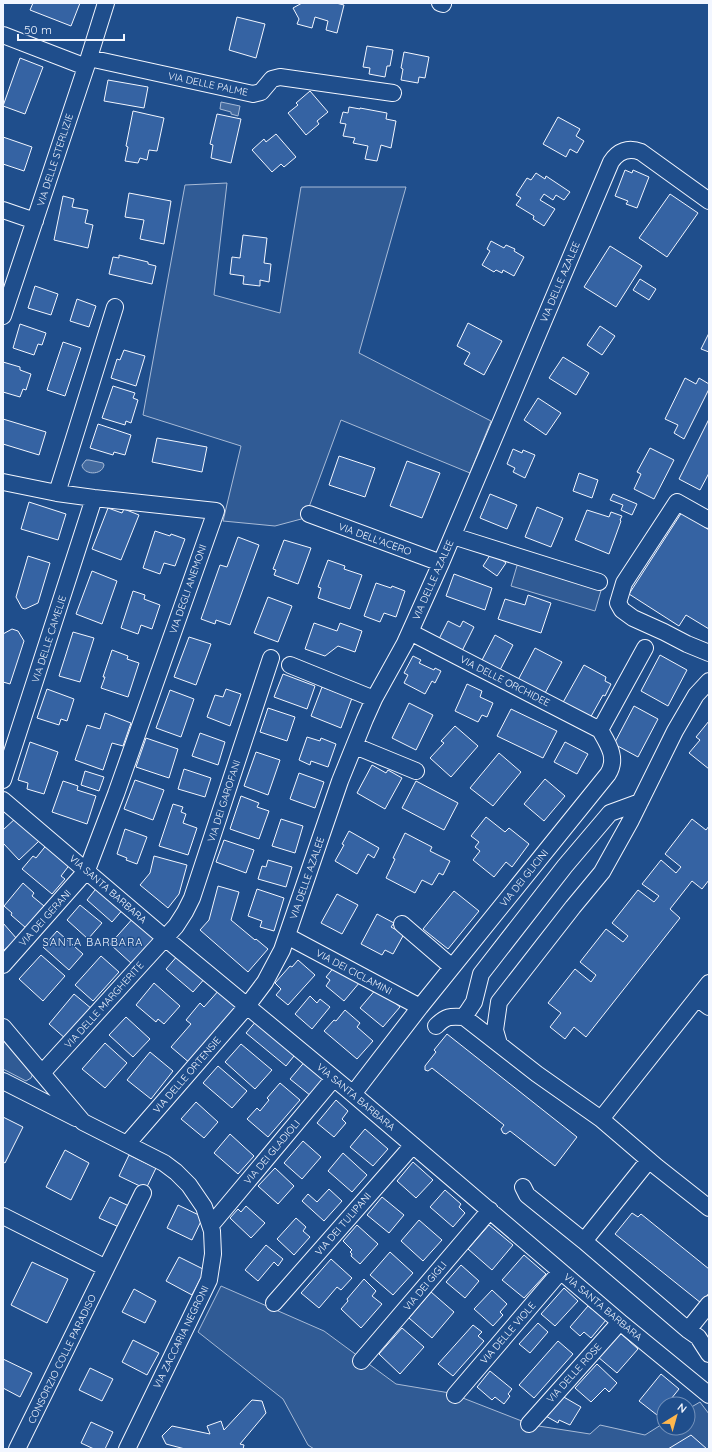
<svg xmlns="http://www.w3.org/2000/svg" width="712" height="1452" font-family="Quicksand,sans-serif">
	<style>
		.built { fill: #305b95; stroke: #a8bbd7 }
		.water { fill: #446ba0; stroke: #a8bbd7 }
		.building { fill: #3563a3; stroke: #f2f6ff }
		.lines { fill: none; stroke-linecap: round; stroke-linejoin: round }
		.minor-casing { stroke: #f2f6ff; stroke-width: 18 }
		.minor { stroke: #1f4e8c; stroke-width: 16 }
		.labels { text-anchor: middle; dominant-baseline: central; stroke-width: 3; stroke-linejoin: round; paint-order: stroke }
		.street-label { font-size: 10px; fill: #f2f6ff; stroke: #1f4e8c }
		.neighbourhood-label { font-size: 11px; letter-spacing: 1px; fill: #f2f6ff; stroke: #1f4e8c }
	</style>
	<rect width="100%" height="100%" fill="#1f4e8c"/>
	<!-- built -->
	<path class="built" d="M227 183 214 295 280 313 301 187H406L359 353 491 421 470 473 341 420 305 518 275 526 223 521 241 446 143 415 185 185Z
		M521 552 605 577 595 611 511 586Z
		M3 1038 33 1073 31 1078 26 1081 3 1069Z
		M221 1286 324 1331 396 1384 450 1393 532 1425 590 1434 600 1425 645 1435 664 1423V1428H688V1409L700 1402 709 1414V1449H314L308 1445 283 1399 198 1332Z"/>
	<!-- water -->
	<path class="water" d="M221 102 240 106 238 116 231 114V112L220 109Z
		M89 460 103 463 104 465C102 476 83 475 82 465L86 460Z"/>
	<!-- building -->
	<path class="building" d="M33 3H80L71 26 30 10Z
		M302 3H336L344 5 337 33 326 30 328 21 315 17 312 28 297 24 299 19 293 8Z
		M237 17 265 24 256 58 229 50Z
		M367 46 393 50 390 66H387L385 77 369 74 370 68 363 67Z
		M404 52 429 57 425 78 419 77 418 83 401 80 403 69 401 68Z
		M20 58 43 67 25 114 3 106Z
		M108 80 148 87 144 108 104 101Z
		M310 91 328 112 317 121 319 124 306 135 288 113 298 105 296 103Z
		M349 107 360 109V108L387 113 386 119 396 121 391 148 381 145 377 161 365 159 368 146 353 143 355 138 343 136 346 124 340 123 343 112 348 113Z
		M133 111 164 118 157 151 149 150 147 160 140 158 138 163 125 161 128 147 126 146Z
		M217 114 241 119 231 163 211 158 213 145 210 144Z
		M558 117 580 129 576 136 584 141 577 153 570 149 566 157 543 144Z
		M276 134 296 157 284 167 281 164 272 172 252 150 264 139 266 142Z
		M3 137 32 147 24 171 3 164Z
		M625 170 632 173 633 170 649 177 637 208 626 204 628 201 615 196Z
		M536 173 545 179 546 176 570 192 564 200 556 195 553 200 544 194 540 200 555 209 544 226 533 219 534 216 516 205 521 198 516 195 527 178 531 180Z
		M129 193 171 201 164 244 140 239 144 220 125 217Z
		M670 194 698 213 667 257 639 238Z
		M63 196 74 199 72 207 88 210 85 223 93 225 88 248 54 240Z
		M243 235 267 238 264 263 271 264 269 282 260 280V286L243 284 244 276 230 274 232 257 240 258Z
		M491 241 504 248 506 245 515 249 514 251 524 257 514 276 503 270 502 273 496 270 494 272 482 265 490 251 487 249Z
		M610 246 642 266 616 307 584 287Z
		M119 255 148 262V264L156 266 152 284 109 274 113 257 119 258Z
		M640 279 656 289 649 300 633 290Z
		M35 286 58 294 51 315 28 308Z
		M77 299 96 306 89 327 70 321Z
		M468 323 502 341 484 375 464 364 470 353 457 346Z
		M20 324 46 333 42 345 38 344 34 355 13 348Z
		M600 326 615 336 602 355 587 345Z
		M709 333V352L701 349Z
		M63 342 81 348 65 396 47 390Z
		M124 350 145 356 136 386 111 378 117 359 120 360Z
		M563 357 589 373 576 395 549 378Z
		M3 362 20 367V370L31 374 26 390 23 389 20 397 3 392Z
		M685 378 696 384 699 378 709 384V389L684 439 674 433 678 425 665 419Z
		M113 386 135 393 133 398 138 400 131 423 126 421 125 425 102 418Z
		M538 398 561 413 546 435 524 420Z
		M3 419 46 432 39 455 3 444Z
		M709 419V473L700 490 679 479Z
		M98 424 131 435 125 455 114 452 113 455 90 448Z
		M157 438 207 447 202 472 152 462Z
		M650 448 674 460 654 499 634 489 641 474 637 472Z
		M513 449 522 453 523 450 535 455 525 478 513 472 515 468 507 464Z
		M339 456 375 468 365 497 329 485Z
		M407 461 440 473 422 518 390 506Z
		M579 473 598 480 592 498 573 491Z
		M490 494 517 505 507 529 480 518Z
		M613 494 637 504 632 515 621 510 623 505 610 500Z
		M29 502 66 514 58 540 21 529Z
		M537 507 563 518 551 547 525 537Z
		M108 508 122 513 124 509 139 515 121 560 92 549Z
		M587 510 609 517 611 512 622 516 620 520 621 521 609 554 575 540Z
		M682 512 709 530V629L686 615 679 626 629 594Z
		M155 531 170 536 171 534 185 539 175 566 164 563 160 574 143 568Z
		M238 537 259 545 230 625 216 620 215 624 201 619 220 565 227 567Z
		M284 540 311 548 298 584 274 575 276 570 273 569Z
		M492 552 506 563 497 576 483 566Z
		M28 556 50 563 38 603 25 609 22 608 16 597Z
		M328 560 345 566 344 569 362 575 350 609 318 598 321 588 318 587Z
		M92 571 117 581 102 624 76 614Z
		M454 574 492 588 485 610 446 596Z
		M376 583 391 588 392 586 405 591 396 617 384 613 380 622 364 616Z
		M133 591 145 595 144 599 160 605 152 629 141 625 138 634 121 628Z
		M528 595 551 603 541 633 498 619 505 599 525 605Z
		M268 597 292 606 278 642 254 633Z
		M448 621 460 627 463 621 474 627 462 651 439 639Z
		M314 623 337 631 340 623 362 631 355 652 338 646 325 656 305 649Z
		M12 629 18 631 24 641 10 684 3 682V634Z
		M73 632 94 638 80 682 59 676Z
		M495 635 513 645 499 672 481 662Z
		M189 637 211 644 196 685 174 677Z
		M535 648 562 662 544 695 518 680Z
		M112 650 128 656 127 659 139 663 128 697 101 688 105 677H103Z
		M660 655 687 670 668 706 641 691Z
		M413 656 421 660 419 663 434 670 435 668 441 671 435 683 432 681 425 694 404 683 408 675 404 673Z
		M584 665 606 677 605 681 611 684 605 696 603 695 589 720 561 706Z
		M283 674 315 686 307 709 274 697Z
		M467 684 482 691 480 697 493 703 487 717 482 715 478 722 455 711Z
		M322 687 352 698 341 728 311 716Z
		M47 689 74 699 67 721 61 719 59 725 37 718Z
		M226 689 241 694 230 726 207 717 215 695 223 697Z
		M170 690 194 699 181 737 156 728Z
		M409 703 433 715 416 750 392 738Z
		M634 706 658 719 638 757 614 744Z
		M268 708 295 717 287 741 260 732Z
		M511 709 557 731 543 758 497 736Z
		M105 713 131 723 123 746 112 743 103 770 75 760 87 725 100 729Z
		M709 721V769L689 753 700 740 696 737Z
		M455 726 478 746 451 777 430 758 444 743 441 741Z
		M200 733 225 742 218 765 192 756Z
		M307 737 320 741 321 738 336 744 328 767 311 761 310 765 299 760Z
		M146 738 178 749 169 778 136 767Z
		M30 742 58 752 44 794 27 789 28 783 18 780Z
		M565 742 588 754 577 774 554 762Z
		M256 752 280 760 268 795 244 786Z
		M499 753 521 772 493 806 470 788Z
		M372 765 386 773 388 770 402 778 385 809 357 793Z
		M184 769 211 778 205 797 178 789Z
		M85 771 104 777 99 791 81 785Z
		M299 773 324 782 315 808 290 799Z
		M545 779 565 796 544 821 524 804Z
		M135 780 164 790 153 820 124 809Z
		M63 781 78 786 77 790 96 796 87 824 52 812Z
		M416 781 458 803 444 830 402 808Z
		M241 796 259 803 257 807 269 811 259 839 230 829Z
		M173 804 183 807 181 812 186 814 183 823 197 828 188 855 159 846Z
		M17 817 39 841 19 860 3 843V830Z
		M486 817 505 832 509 828 529 844 512 867 506 862 494 877 473 860 480 851 475 847 479 842 471 836Z
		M281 819 303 826 295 853 272 846Z
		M692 819 706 830 709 826V880L702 889 692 881 670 909 680 918 586 1037 574 1027 565 1039 550 1027 561 1013 548 1003 575 969 591 982 596 975 580 962 606 929 623 942 628 936 612 923 638 890 654 902 659 896 642 884 661 860 676 873 681 867 665 854Z
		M125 829 147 837 137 864 126 860 127 858 117 854Z
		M349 831 379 848 374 858 368 854 357 874 335 861 344 845 342 844Z
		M405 833 432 847 430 851 450 861 443 875 439 873 432 885 422 880 415 893 386 878 395 859 393 858Z
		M224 840 254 850 246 873 216 862Z
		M48 843 71 863 61 876 65 879 52 894 22 869 33 856 36 858Z
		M154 856 187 865 179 894 168 908 140 885 150 873Z
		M268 860 292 867 286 887 258 879 262 866 266 867Z
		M23 883 34 893 32 896 44 906 26 928 11 915 12 913 4 906Z
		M99 885 125 907 112 922 87 900Z
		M218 886 239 892 231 920 255 940 256 939 268 949 248 972 200 930 209 920Z
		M257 889 284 898 274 931 260 927 262 921 248 916Z
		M454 891 479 911 448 949 423 929Z
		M337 894 358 905 342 934 321 923Z
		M80 905 102 923 88 939 67 920Z
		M377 914 394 923 391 927 404 934 393 954 385 950 382 955 361 944Z
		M135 916 157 935 132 964 110 944Z
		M3 923 17 939 3 951Z
		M57 931 83 954 69 970 43 947Z
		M179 954 206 977 193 992 166 969Z
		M41 955 65 976 43 1001 19 979Z
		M101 956 119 972 93 1001 75 985Z
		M298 960 315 975 288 1005 276 995 281 989 275 983 290 966 292 967Z
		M335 966 360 982 344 1001 326 986 330 980 326 977Z
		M154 983 180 1006 164 1024 158 1019 156 1022 136 1005Z
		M377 988 400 1007 383 1027 360 1008Z
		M220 989 240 1006 191 1064 171 1047 191 1024 186 1020 200 1003 204 1007Z
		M74 994 92 1009 67 1040 49 1024Z
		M310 996 317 1003 320 999 330 1007 312 1029 295 1014Z
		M345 1010 360 1023 357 1027 373 1041 357 1059 324 1031 334 1020 336 1021Z
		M126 1017 150 1039 133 1057 109 1035Z
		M258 1019 298 1051 286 1066 246 1033Z
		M447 1034 577 1137 555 1166 510 1131 506 1134 503 1133 501 1129 504 1125 432 1068 428 1071 425 1070V1066L436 1052 434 1050Z
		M105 1043 127 1063 105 1088 82 1069Z
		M241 1044 272 1070 255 1089 225 1062Z
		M150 1052 173 1071 151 1099 127 1080Z
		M307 1059 327 1076 311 1096 290 1079Z
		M218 1066 247 1091 232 1108 203 1083Z
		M280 1083 300 1100 268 1137 247 1119 257 1108 260 1111 269 1100 267 1098Z
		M336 1100 348 1111 342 1119 346 1123 334 1137 317 1123Z
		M196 1102 218 1122 204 1138 181 1119Z
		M3 1117 23 1127 5 1163 3 1162Z
		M365 1129 388 1149 373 1166 350 1147Z
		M230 1134 254 1156 238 1174 214 1153Z
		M303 1141 321 1157 302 1179 284 1163Z
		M65 1150 89 1163 71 1200 46 1187Z
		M343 1153 367 1175 352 1192 328 1171Z
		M129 1155 156 1168 146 1189 119 1176Z
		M413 1162 433 1180 416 1198 397 1181Z
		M275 1168 294 1186 278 1204 258 1186Z
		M329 1189 342 1201 324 1221 302 1201 308 1194 317 1202Z
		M445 1190 461 1204 459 1207 465 1213 453 1227 430 1207Z
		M110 1197 131 1207 121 1228 99 1218Z
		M382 1197 404 1215 389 1233 367 1215Z
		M178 1205 203 1217 192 1240 167 1228Z
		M246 1206 265 1223 251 1238 230 1218 238 1209 241 1212Z
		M632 1213 638 1217 641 1214 709 1269V1293L701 1303 615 1234Z
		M296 1218 306 1227 303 1231 310 1237 294 1255 277 1239Z
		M419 1220 442 1240 423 1261 401 1241Z
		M357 1225 378 1244 360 1264 351 1256 352 1254 350 1252 352 1250 343 1241Z
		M489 1225 513 1245 492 1270 468 1249Z
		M266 1245 283 1259 278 1266 274 1262 258 1281 245 1270Z
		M390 1252 413 1273 393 1295 370 1275Z
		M524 1255 546 1274 524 1298 502 1280Z
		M179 1257 205 1270 192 1295 166 1281Z
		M331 1259 352 1278 341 1290 337 1287 319 1308 301 1293Z
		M32 1262 68 1279 47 1323 11 1305Z
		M461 1265 479 1281 465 1298 446 1282Z
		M364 1279 376 1291 372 1296 382 1304 361 1328 341 1309 348 1301 347 1299Z
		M564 1288 578 1301 555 1326 541 1314Z
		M134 1289 156 1301 145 1323 122 1312Z
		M492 1290 507 1304 500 1312 503 1315 493 1326 474 1309Z
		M431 1292 454 1312 432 1338 409 1318Z
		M588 1306 606 1320 591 1338 584 1332 580 1336 570 1327Z
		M538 1323 548 1332 530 1353 519 1344Z
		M473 1325 482 1332 478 1336 484 1341 453 1376 438 1364Z
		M402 1328 424 1347 400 1374 379 1354Z
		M619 1332 638 1349 617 1373 598 1357Z
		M133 1340 159 1353 147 1375 122 1362Z
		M558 1341 573 1354 534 1398 519 1385Z
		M3 1359 32 1373 20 1397 3 1388Z
		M597 1364 617 1383 609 1392 605 1388 591 1402 575 1388Z
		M90 1368 113 1379 102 1401 79 1390Z
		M490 1371 512 1389 508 1394 510 1396 504 1404 495 1397 492 1400 477 1387Z
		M661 1374 679 1389 667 1404H664V1407L657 1415 639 1401Z
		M562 1396 581 1407 570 1425 559 1420 558 1423 544 1415Z
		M252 1400 262 1401 266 1413 240 1444 244 1445 243 1449H185L166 1444 162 1436 172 1426 210 1434 207 1426 221 1421 224 1430Z
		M91 1422 113 1432 105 1449H94L81 1443Z
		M691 1435 707 1449H668Z"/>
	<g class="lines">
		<defs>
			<path id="minor" d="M440 3 443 4
				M3 35 86 67
				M89 58 253 94 261 92 272 79 280 77 393 93
				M3 210 35 221
				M3 316 86 67 106 3
				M3 482 57 493 94 498 216 511 116 794 87 870 3 965
				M57 493 115 307
				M309 514 441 563
				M709 520 677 502 624 583 618 603 622 610 633 618 664 632 687 644 709 653
				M453 536 599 582
				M410 632 600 730
				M290 665 374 699
				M355 746 416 771
				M3 780 94 498
				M3 800 165 938 353 1094 620 1322 709 1395
				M402 924 452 967
				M287 936 420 1007
				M709 983 697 998 709 1007
				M697 998 601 1119 657 1167 709 1208
				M464 1017 474 1002 481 974 565 866 610 813 640 802
				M436 1026C446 1016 450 1016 464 1017L537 1074 601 1119
				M3 1027 83 1122 164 1163 176 1172 189 1185 204 1207 212 1231 213 1254 209 1280 127 1449
				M499 1044 495 1030 499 1002 573 907 602 872 631 820 675 731 696 695 709 681
				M42 1073 176 926 185 912 192 898 271 658
				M3 1081 76 1118
				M353 1094 420 1007 608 774C618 758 608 744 600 730L645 648
				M127 1144 247 1006 265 982 282 950 340 781 365 719 374 699 405 643 441 563 611 162C618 151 628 147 641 152L709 201
				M649 1160 584 1241 688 1330
				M523 1187 527 1195 584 1241
				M3 1216 106 1268
				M211 1225 334 1078
				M274 1303 413 1145
				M709 1304 688 1330 698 1337 709 1354
				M361 1361 490 1210
				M455 1395 560 1272
				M529 1424 620 1322
				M17 1449 143 1193"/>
		</defs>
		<!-- minor casing -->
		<use href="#minor" class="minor-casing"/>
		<!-- minor -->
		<use href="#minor" class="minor"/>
	</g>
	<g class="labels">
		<!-- street labels -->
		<g class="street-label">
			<text transform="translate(208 84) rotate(12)">VIA DELLE PALME</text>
			<text transform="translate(55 160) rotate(-72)">VIA DELLE STERLIZIE</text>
			<text transform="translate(560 282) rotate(-67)">VIA DELLE AZALEE</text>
			<text transform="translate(375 539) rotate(20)">VIA DELL'ACERO</text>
			<text transform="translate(433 580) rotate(-66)">VIA DELLE AZALEE</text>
			<text transform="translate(188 589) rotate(-71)">VIA DEGLI ANEMONI</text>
			<text transform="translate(49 639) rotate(-72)">VIA DELLE CAMELIE</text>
			<text transform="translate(505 681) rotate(27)">VIA DELLE ORCHIDEE</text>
			<text transform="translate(224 801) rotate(-72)">VIA DEI GAROFANI</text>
			<text transform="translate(307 878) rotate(-71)">VIA DELLE AZALEE</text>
			<text transform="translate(524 878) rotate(-51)">VIA DEI GLICINI</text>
			<text transform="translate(108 889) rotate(41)">VIA SANTA BARBARA</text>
			<text transform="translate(45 918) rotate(-48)">VIA DEI GERANI</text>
			<text transform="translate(354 972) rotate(28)">VIA DEI CICLAMINI</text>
			<text transform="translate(104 1005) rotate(-48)">VIA DELLE MARGHERITE</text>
			<text transform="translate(187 1075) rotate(-49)">VIA DELLE ORTENSIE</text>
			<text transform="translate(356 1097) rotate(40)">VIA SANTA BARBARA</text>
			<text transform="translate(272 1152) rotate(-50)">VIA DEI GLADIOLI</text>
			<text transform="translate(343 1224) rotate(-49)">VIA DEI TULIPANI</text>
			<text transform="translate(425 1286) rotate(-50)">VIA DEI GIGLI</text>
			<text transform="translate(603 1307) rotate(40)">VIA SANTA BARBARA</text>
			<text transform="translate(508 1333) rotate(-49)">VIA DELLE VIOLE</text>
			<text transform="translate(181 1337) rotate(-64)">VIA ZACCARIA NEGRONI</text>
			<text transform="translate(62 1359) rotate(-64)">CONSORZIO COLLE PARADISO</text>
			<text transform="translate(574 1373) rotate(-48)">VIA DELLE ROSE</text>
		</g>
		<!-- neighbourhood labels -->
		<g class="neighbourhood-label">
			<text x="93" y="942">SANTA BARBARA</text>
		</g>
	</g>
	<!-- border -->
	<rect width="712" height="1452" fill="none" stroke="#f2f6ff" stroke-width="8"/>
	<!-- north arrow -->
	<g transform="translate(676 1416) rotate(37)"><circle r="19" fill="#1f4e8c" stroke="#7391ba"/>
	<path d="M0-3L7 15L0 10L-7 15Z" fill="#ffb74d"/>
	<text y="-6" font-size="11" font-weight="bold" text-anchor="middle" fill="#f2f6ff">N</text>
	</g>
	<!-- scale -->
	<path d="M18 34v6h106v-6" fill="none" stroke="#f2f6ff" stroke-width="2"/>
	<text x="24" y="34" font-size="12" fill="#f2f6ff" stroke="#1f4e8c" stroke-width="3" paint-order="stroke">50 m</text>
</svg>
